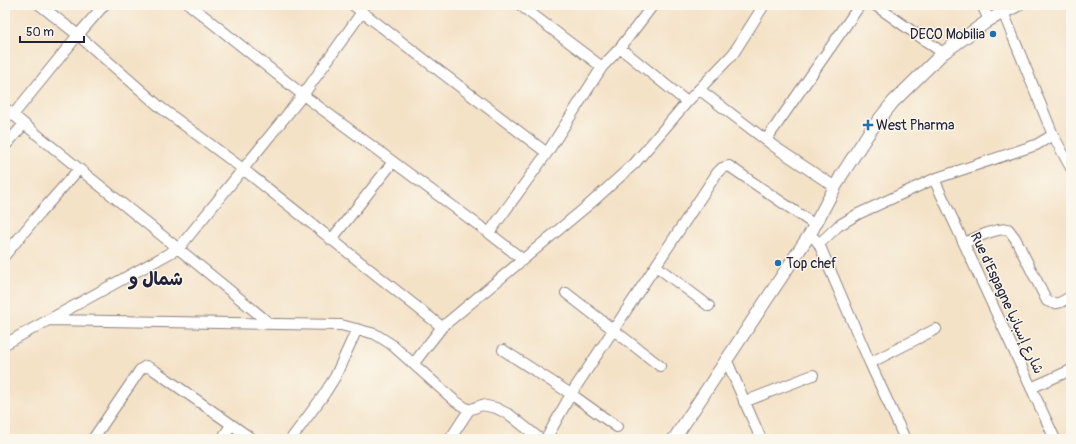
<svg xmlns="http://www.w3.org/2000/svg" width="1076" height="444" font-family="Pangolin,'Playpen Sans Arabic',sans-serif">
	<style>
		.lines { fill: none; stroke-linecap: round; stroke-linejoin: round }
		.minor-casing { stroke: #8b8281; stroke-width: 12 }
		.tertiary-casing { stroke: #8b8281; stroke-width: 14 }
		.minor { stroke: #fff; stroke-width: 10 }
		.tertiary { stroke: #fff; stroke-width: 12 }
		.poi-dot { fill: #1f6fb2; stroke: #fbf7ec; stroke-width: 1.5 }
		.labels { text-anchor: middle; dominant-baseline: central; stroke-width: 3; stroke-linejoin: round; paint-order: stroke }
		.poi-label { font-size: 14px; fill: #22223b; stroke: #fbf7ec; text-anchor: start }
		.street-label { font-size: 14px; fill: #22223b; stroke: #fbf7ec }
		.district-label { font-size: 18px; font-weight: bold; fill: #22223b; stroke: #fbf7ec }
	</style>
	<rect width="100%" height="100%" fill="#fbf7ec"/>
	<filter id="ink" filterUnits="userSpaceOnUse"><feTurbulence type="fractalNoise" baseFrequency=".025" numOctaves="2"/><feDisplacementMap in="SourceGraphic" scale="8" xChannelSelector="R" yChannelSelector="G"/><feConvolveMatrix kernelMatrix="1 2 1 2 8 2 1 2 1" color-interpolation-filters="sRGB"/></filter>
	<filter id="wash" filterUnits="userSpaceOnUse"><feTurbulence type="fractalNoise" baseFrequency=".012" numOctaves="4" result="noise"/><feDisplacementMap in="SourceGraphic" scale="16" xChannelSelector="R" yChannelSelector="G"/><feGaussianBlur stdDeviation="0.9" result="paint"/><feColorMatrix in="noise" values="0 0 0 0 0 0 0 0 0 0 0 0 0 0 0 0 0 1.4 0 .05"/><feComposite in="paint" operator="in"/></filter>
	<g filter="url(#wash)">
		<rect width="100%" height="100%" fill="#f4e2c7"/>
	</g>
	<g filter="url(#ink)">
		<g class="lines">
			<defs>
				<path id="minor" d="M104 5 78 35 160 107 243 169 442 327
					M190 5 303 95 489 233 522 259
					M353 5 547 153
					M520 5 602 67
					M875 5 943 53
					M982 5 989 20
					M620 48 687 102
					M700 90 775 147 835 187
					M5 108C92 181 182 250 269 323
					M13 115 78 35 40 5
					M1053 135 1071 168
					M766 140 860 5
					M5 146 24 124
					M934 179 1055 439
					M489 233 547 153 602 67 620 48 653 5
					M815 239 819 244 870 363 905 439
					M331 240 393 162
					M964 243C978 237 993 229 1008 229L1015 238 1047 301C1057 306 1062 302 1071 296
					M819 244 838 226 858 214 934 179 1036 145 1053 135 1003 12
					M5 255 39 214 79 169
					M656 266 709 306
					M566 293 660 366
					M50 320 341 325 375 334 391 344 455 401 469 410
					M5 344 179 248 303 95 362 12
					M503 350 571 394 617 427
					M726 359 761 439
					M414 363 442 327 592 202 635 163 687 102 733 54 764 5
					M870 363 936 329
					M1031 388 1071 370
					M744 402 813 375
					M93 439 140 370 146 366 154 370 252 439
					M222 439 231 425
					M291 439 323 396 335 377 357 329
					M450 439 469 410 482 405 496 408 510 415 540 439
					M546 439 571 394 717 173 722 168 729 166 815 225"/>
				<path id="tertiary" d="M674 439 810 234 841 176 870 131 893 102 943 53 989 20 1018 5"/>
			</defs>
			<!-- minor casing -->
			<use href="#minor" class="minor-casing"/>
			<!-- tertiary casing -->
			<use href="#tertiary" class="tertiary-casing"/>
			<!-- minor -->
			<use href="#minor" class="minor"/>
			<!-- tertiary -->
			<use href="#tertiary" class="tertiary"/>
		</g>
	</g>
	<!-- markers -->
	<g class="poi-dot">
		<circle cx="993" cy="34" r="4"/>
		<path d="M866 119h4v4h4v4h-4v4h-4v-4h-4v-4h4z"/>
		<circle cx="778" cy="263" r="4"/>
	</g>
	<g class="labels">
		<!-- poi labels -->
		<g class="poi-label">
			<text x="985" y="34" text-anchor="end">DECO Mobilia</text>
			<text x="876" y="125">West Pharma</text>
			<text x="786" y="263">Top chef</text>
		</g>
		<!-- street labels -->
		<g class="street-label">
			<text transform="translate(1007 303) rotate(65)">Rue d'Espagne شارع إسبانيا</text>
		</g>
		<!-- district labels -->
		<g class="district-label">
			<text x="156" y="279">شمال و</text>
		</g>
	</g>
	<!-- margin -->
	<rect width="1076" height="444" fill="none" stroke="#fbf7ec" stroke-width="20"/>
	<!-- scale -->
	<path d="M20 36v6h64v-6" fill="none" stroke="#22223b" stroke-width="2"/>
	<text x="26" y="36" font-size="12" fill="#22223b" stroke="#fbf7ec" stroke-width="3" paint-order="stroke">50 m</text>
</svg>
